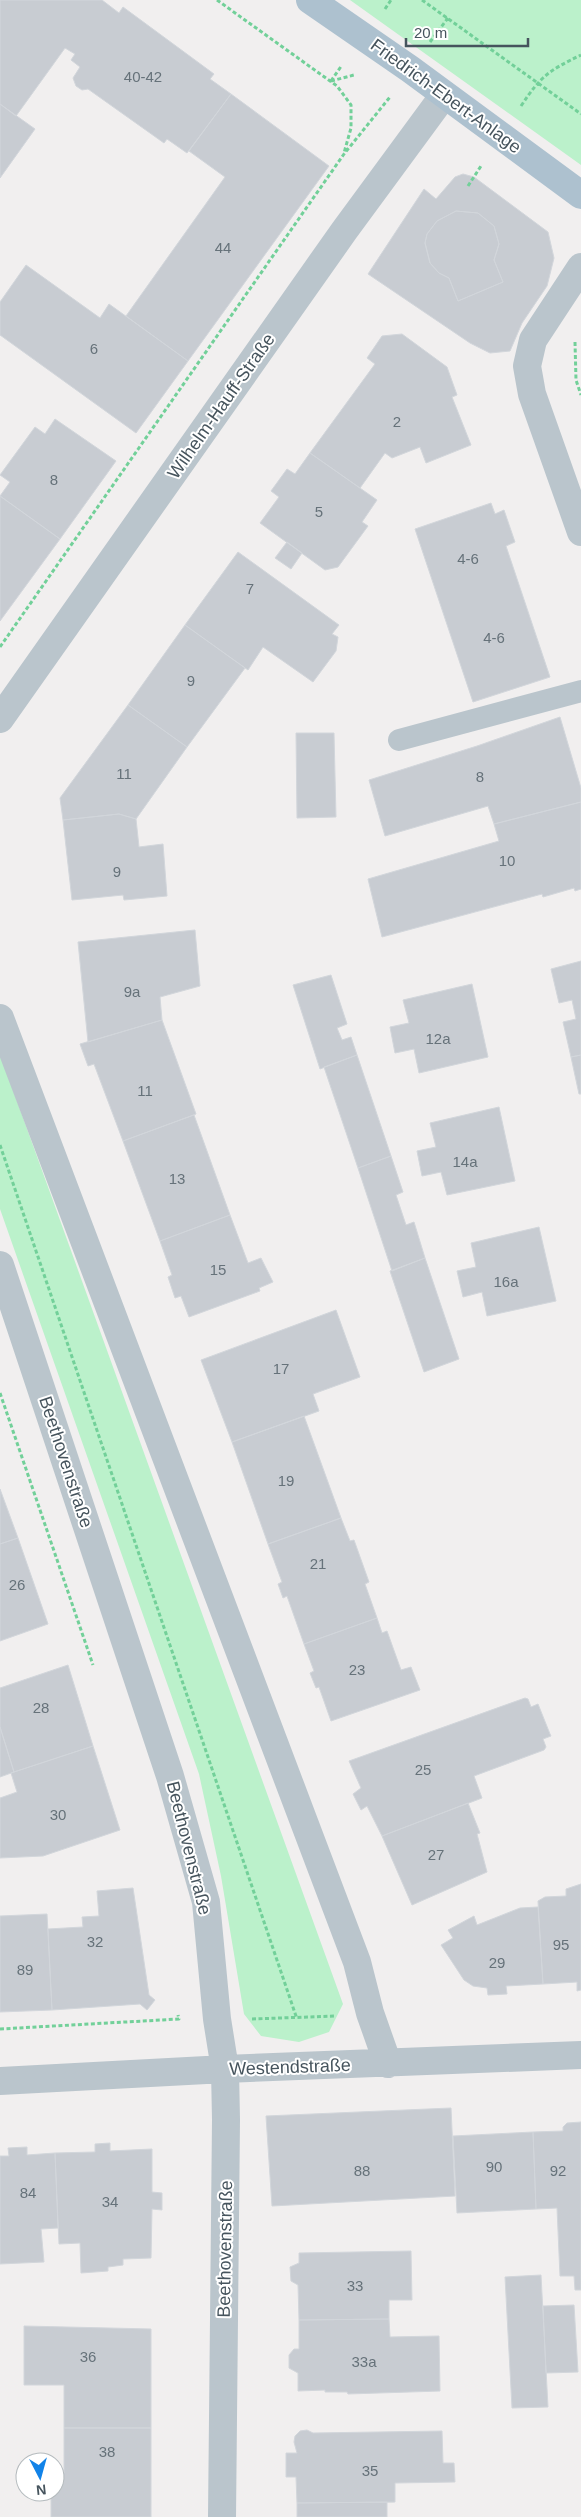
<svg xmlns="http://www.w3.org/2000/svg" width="581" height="2517" font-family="Arial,sans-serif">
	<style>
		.green { fill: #bbf1cb }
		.building { fill: #c8ccd2; stroke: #d2d6db; fill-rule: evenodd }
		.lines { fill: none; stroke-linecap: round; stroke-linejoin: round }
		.path { stroke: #72d099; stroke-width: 3; stroke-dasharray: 4 2.5; stroke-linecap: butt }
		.service { stroke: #bac5cc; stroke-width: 22 }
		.minor { stroke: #bac5cc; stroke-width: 28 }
		.primary { stroke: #adc1cf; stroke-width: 28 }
		.labels { text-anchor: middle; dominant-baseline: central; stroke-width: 4; stroke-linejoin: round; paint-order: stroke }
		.number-label { font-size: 15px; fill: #66727a }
		.street-label { font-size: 18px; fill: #46545d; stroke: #fff }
	</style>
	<rect width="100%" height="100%" fill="#f1efef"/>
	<!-- green -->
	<path class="green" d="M350 0H581V165Z
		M0 1054 343 2004 329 2032 299 2042 261 2036 244 2014 221 1876 199 1774 0 1209Z"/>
	<!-- building -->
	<path class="building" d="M0 0H102L119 13 123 7 214 74 210 79 231 94 187 153 167 139 164 143 88 89 82 90 76 86 73 78 80 67 71 60 75 54 65 48 16 116 0 104Z
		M231 94 329 166 188 361 126 316 225 177 189 151Z
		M0 104 35 129 0 178Z
		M463 174 474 177 548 232 554 258 547 286 522 323 510 351 490 353 470 343 368 274 424 189 436 199 455 177ZM456 211 478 213 494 226 499 244 494 260 503 282 458 301 449 278 439 273 430 263 425 243 427 234 437 221Z
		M456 211 478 213 494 226 499 244 494 260 503 282 458 301 449 278 439 273 430 263 425 243 427 234 437 221Z
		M26 265 100 318 109 304 188 361 136 433 0 335V302Z
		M402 334 447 367 457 395 452 397 471 445 426 463 420 447 392 458 385 453 360 488 310 453 375 364 367 358 382 336Z
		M55 419 116 461 60 539 0 496 10 482 0 475 35 427 45 434Z
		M310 453 377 500 362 522 368 526 338 567 325 570 260 523 279 497 271 491 287 469 295 474Z
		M0 496 60 539 0 621Z
		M491 503 495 514 504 510 515 542 506 546 550 677 473 702 415 529Z
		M287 542 302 553 291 569 275 558Z
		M238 552 339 625 332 634 338 637 336 651 313 682 263 647 248 670 185 625Z
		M185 625 245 668 187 747 128 705Z
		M128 705 187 747 136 819 119 814 63 820 60 798Z
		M560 717 581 788V802L494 824 488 806 385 836 369 780 477 746Z
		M296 733H334L336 817 297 818Z
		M581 802V889L575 891 574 888 543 897 542 894 382 937 368 879 499 841 494 824Z
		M119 814 136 819 139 847 163 844 167 896 124 900 123 895 72 900 63 820Z
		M195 930 200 986 160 997 162 1020 88 1042 78 942Z
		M581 961V1055L571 1057 563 1022 576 1019 572 1000 559 1003 551 969Z
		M331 975 347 1024 337 1028 342 1040 351 1037 357 1055 320 1069 293 985Z
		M472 984 488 1057 419 1073 414 1049 395 1053 390 1027 409 1023 403 1000Z
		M162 1020 196 1114 123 1141 94 1064 88 1066 80 1044Z
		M357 1055 391 1156 358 1168 324 1067Z
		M581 1055V1094H579L571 1057Z
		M499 1107 515 1181 447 1195 441 1172 422 1176 417 1151 436 1147 430 1123Z
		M194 1115 230 1215 160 1241 123 1141Z
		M391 1156 403 1192 396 1195 406 1225 414 1222 425 1258 392 1271 358 1168Z
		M230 1215 248 1263 261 1258 273 1282 259 1288 260 1291 189 1317 181 1296 175 1298 168 1277 172 1275 160 1241Z
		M539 1227 556 1301 487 1316 482 1292 463 1297 457 1271 476 1267 471 1243Z
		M425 1258 459 1359 424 1372 390 1271Z
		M336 1310 360 1377 313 1394 319 1411 232 1442 201 1360Z
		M304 1416 341 1518 268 1544 232 1442Z
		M0 1489 18 1538 0 1544Z
		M341 1518 350 1541 354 1540 369 1582 365 1584 377 1618 304 1644 287 1596 283 1598 278 1584 282 1582 268 1544Z
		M18 1538 48 1624 0 1641V1544Z
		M377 1618 382 1633 387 1631 401 1670 411 1667 420 1690 331 1721 319 1687 316 1688 310 1673 314 1671 304 1644Z
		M68 1665 93 1746 14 1772 0 1727V1688Z
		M525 1698 528 1699 531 1707 538 1704 550 1734 551 1736 543 1739 546 1747 544 1750 474 1776 482 1798 382 1836 367 1806 361 1810 353 1794 361 1788 349 1761Z
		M0 1727 14 1772 0 1777Z
		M93 1746 120 1830 43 1856 0 1858V1798L17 1792 11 1773Z
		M468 1803 480 1833 477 1834 487 1872 412 1905 382 1836Z
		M581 1884V1990L577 1991V1982L543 1984 538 1901 545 1897 566 1896V1889Z
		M133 1888 149 1995 155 2000 147 2010 140 2004 52 2010 48 1929 83 1927 82 1917 99 1916 97 1891Z
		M538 1907 543 1984 506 1986 507 1994 488 1995 487 1988 473 1986 464 1980 441 1945 453 1938 448 1930 474 1916 477 1925 520 1908Z
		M47 1914 52 2010 0 2012V1916Z
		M451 2108 455 2196 272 2206 266 2116Z
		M581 2122V2290H575L574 2276H560L557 2208 536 2209 533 2132 563 2131V2127L567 2123Z
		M533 2132 536 2209 457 2213 453 2136Z
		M110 2143V2151L152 2149V2192L162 2193V2210L152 2209 151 2258 123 2259V2265L108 2267V2271L81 2273 80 2243 59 2244 55 2153 95 2152V2144Z
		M27 2147V2155L55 2153 58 2228 41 2229 44 2262 0 2264V2156H9L8 2148Z
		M411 2251 412 2300H389V2319L299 2320 298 2285 291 2281 290 2267 299 2263V2253Z
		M541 2275 548 2407 512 2408 505 2277Z
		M574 2305 578 2372 546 2373 543 2306Z
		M389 2319 390 2337 439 2336 440 2391 348 2394 347 2392H325V2390L298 2391V2373L289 2368V2355L294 2349H299V2320Z
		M24 2326 151 2329V2428H64V2385H24Z
		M64 2428H151V2517H51V2492H55V2473H64Z
		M307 2430 313 2433 442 2431 443 2463H454L455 2482 395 2483V2502L297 2503 296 2477H286V2453H297L294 2442 295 2436 300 2431Z
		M387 2502V2517H297V2503Z"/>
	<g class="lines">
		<!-- path -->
		<path class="path" d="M217 0 337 86 351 105V128L344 153
			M422 0 581 114
			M385 9 391 0
			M430 42 448 18
			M331 81 342 65
			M331 81 354 75
			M521 106C541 76 548 71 581 55
			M468 186 481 166
			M575 342 576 380 581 395
			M0 647 344 154 390 97
			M0 1145 297 2019
			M0 1393 93 1665
			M252 2019 336 2016
			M0 2029 179 2019 178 2015"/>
		<!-- service -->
		<path class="service" d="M399 740 581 691"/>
		<!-- minor -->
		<path class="minor" d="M581 267 533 340 527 366 532 394 581 532
			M0 719 344 231 444 95
			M0 1018 357 1962 370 2013 388 2064
			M0 1265 170 1776 206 1902 217 2019 225 2069 226 2120 222 2517
			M0 2081 225 2069 581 2055"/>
		<!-- primary -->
		<path class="primary" d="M310 0 410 69 581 195"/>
	</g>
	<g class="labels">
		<!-- number labels -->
		<g class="number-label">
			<text x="143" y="76">40-42</text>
			<text x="223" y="247">44</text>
			<text x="94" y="348">6</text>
			<text x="397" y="421">2</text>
			<text x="54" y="479">8</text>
			<text x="319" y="511">5</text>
			<text x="468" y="558">4-6</text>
			<text x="250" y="588">7</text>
			<text x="494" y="637">4-6</text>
			<text x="191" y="680">9</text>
			<text x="124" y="773">11</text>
			<text x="480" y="776">8</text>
			<text x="507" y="860">10</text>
			<text x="117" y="871">9</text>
			<text x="132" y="991">9a</text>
			<text x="438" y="1038">12a</text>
			<text x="145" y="1090">11</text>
			<text x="465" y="1161">14a</text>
			<text x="177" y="1178">13</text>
			<text x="218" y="1269">15</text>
			<text x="506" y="1281">16a</text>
			<text x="281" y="1368">17</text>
			<text x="286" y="1480">19</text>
			<text x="318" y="1563">21</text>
			<text x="17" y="1584">26</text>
			<text x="357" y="1669">23</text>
			<text x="41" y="1707">28</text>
			<text x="423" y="1769">25</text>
			<text x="58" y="1814">30</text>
			<text x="436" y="1854">27</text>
			<text x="95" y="1941">32</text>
			<text x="561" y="1944">95</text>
			<text x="497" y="1962">29</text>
			<text x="25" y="1969">89</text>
			<text x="494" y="2166">90</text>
			<text x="362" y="2170">88</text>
			<text x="558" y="2170">92</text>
			<text x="28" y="2192">84</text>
			<text x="110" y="2201">34</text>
			<text x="355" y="2285">33</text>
			<text x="88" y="2356">36</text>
			<text x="364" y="2361">33a</text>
			<text x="107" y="2451">38</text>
			<text x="370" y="2470">35</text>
		</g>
		<!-- street labels -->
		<g class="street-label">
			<text transform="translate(446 96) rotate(36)">Friedrich-Ebert-Anlage</text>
			<text transform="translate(221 406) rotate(-55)">Wilhelm-Hauff-Straße</text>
			<text transform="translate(66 1462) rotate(72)">Beethovenstraße</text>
			<text transform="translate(189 1848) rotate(76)">Beethovenstraße</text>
			<text transform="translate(290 2067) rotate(-2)">Westendstraße</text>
			<text transform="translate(225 2249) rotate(-89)">Beethovenstraße</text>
		</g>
	</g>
	<!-- north arrow -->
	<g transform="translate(40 2477) rotate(174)"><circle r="24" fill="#ffffff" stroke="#b5bbbe"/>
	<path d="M0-4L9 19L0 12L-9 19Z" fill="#1283e8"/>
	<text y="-8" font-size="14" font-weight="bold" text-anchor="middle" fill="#46545d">N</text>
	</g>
	<!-- scale -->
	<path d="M406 38v8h122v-8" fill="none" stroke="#46545d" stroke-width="2.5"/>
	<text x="414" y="38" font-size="15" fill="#46545d" stroke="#ffffff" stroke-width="4" paint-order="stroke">20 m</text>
</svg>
